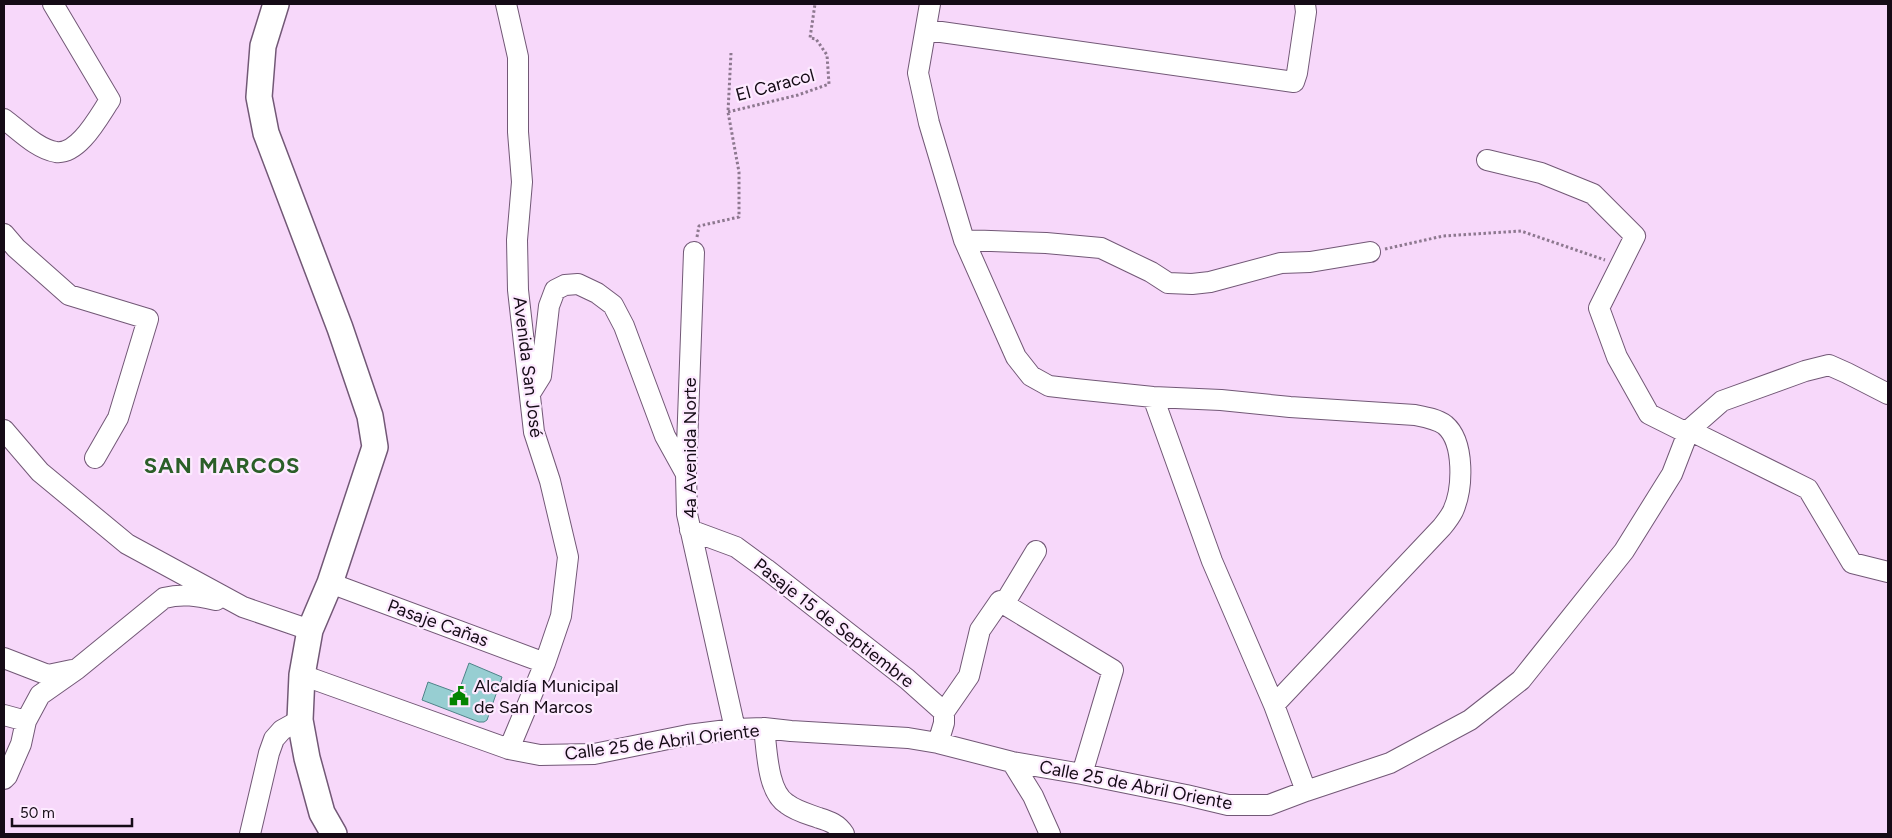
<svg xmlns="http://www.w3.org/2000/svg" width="1892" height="838" font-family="Figtree,sans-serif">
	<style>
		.building { fill: #97ced2; stroke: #4f8388 }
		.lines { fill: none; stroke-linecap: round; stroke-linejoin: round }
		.minor-casing { stroke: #725876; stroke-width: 22 }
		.major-casing { stroke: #725876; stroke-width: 28 }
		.path { stroke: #8d788f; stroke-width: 3; stroke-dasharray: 2.5 2.5; stroke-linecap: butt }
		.minor { stroke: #fff; stroke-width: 20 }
		.major { stroke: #fff; stroke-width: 25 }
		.labels { text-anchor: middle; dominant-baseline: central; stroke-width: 4.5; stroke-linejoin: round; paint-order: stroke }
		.street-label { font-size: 18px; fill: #150b16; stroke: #fdeaff }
		.poi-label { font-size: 18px; fill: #150b16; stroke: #fdeaff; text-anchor: start }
		.district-label { font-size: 22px; font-weight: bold; letter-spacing: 1px; fill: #2b5e28; stroke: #fdeaff }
	</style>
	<rect width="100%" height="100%" fill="#f7d8fa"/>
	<!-- building -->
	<path class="building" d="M469 663 502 677 487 720 484 722H479L422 700 428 682 458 693Z"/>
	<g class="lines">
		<defs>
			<path id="minor" d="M506 4 518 57V132L522 182 517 240 518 290 534 432 550 481 568 557 561 616 545 663 509 749
				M930 4 918 73 929 123 964 240 1016 357 1031 376 1049 386 1075 389 1153 397 1221 400 1290 407 1415 415C1425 417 1437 419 1445 425 1465 442 1463 489 1453 511 1450 517 1446 522 1442 527L1274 705
				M927 30 1294 82 1297 73 1306 12 1305 4
				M4 119C19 130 37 149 56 152 79 155 99 116 110 100L53 4
				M1487 160 1541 173 1593 194 1635 236 1599 308 1617 357 1649 414 1681 430H1689L1808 489 1852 563 1888 572
				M4 234 16 248 69 295 148 319 118 418 95 458
				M964 240 1046 243 1101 248 1151 272 1168 283 1192 284 1210 282 1281 263 1310 262 1370 252
				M694 252 686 474 687 514 735 729
				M531 392 541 376 549 306 555 290 565 285 578 284 597 293 613 305 624 326 665 436 686 474
				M1153 397 1212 561 1274 705 1306 791
				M4 430 40 472 127 544 243 607 310 630
				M690 530 736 547 766 569 907 679 944 712V723L938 743
				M330 583 545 663
				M1004 604 1113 670 1082 774
				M4 658 48 675 72 670
				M302 675 509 749 540 755 594 754 688 735 735 729 764 728 791 731 908 738 938 743 1012 762 1082 774 1186 795 1228 805H1269L1306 791 1390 763 1470 720 1521 680 1624 551 1672 474 1689 430 1722 401 1805 371 1829 365 1847 373 1888 394
				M944 712 969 676 980 630 1000 601 1004 604 1036 551
				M4 715 26 721
				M764 728C767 749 767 792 787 804 796 811 808 814 819 818 829 821 838 824 844 834
				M1012 762 1033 796 1050 834
				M4 779 7 776 21 744 26 721 40 695 77 669 164 598C183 593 197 596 216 600
				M250 834 269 753 274 739 282 730 300 720"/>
			<path id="major" d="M276 4 263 46 259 97 266 133 340 328 370 416 375 447 330 583 310 630 302 675 300 720 307 758 322 813 334 834"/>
		</defs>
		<!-- minor casing -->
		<use href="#minor" class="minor-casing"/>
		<!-- major casing -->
		<use href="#major" class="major-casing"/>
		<!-- path -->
		<path class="path" d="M728 112 798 95 829 84 827 55 816 39 810 38 815 4
			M697 237 699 226 739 217V172L728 112 731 53
			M1385 249 1443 236 1521 231 1605 260"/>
		<!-- minor -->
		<use href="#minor" class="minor"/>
		<!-- major -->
		<use href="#major" class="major"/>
	</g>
	<!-- icons -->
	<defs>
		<symbol id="civic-bare" viewBox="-9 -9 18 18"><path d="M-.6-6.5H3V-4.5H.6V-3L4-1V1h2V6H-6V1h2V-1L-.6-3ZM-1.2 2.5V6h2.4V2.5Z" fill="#048401" stroke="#fdeaff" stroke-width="2.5" paint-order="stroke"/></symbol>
	</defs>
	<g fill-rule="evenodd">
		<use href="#civic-bare" x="445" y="682" width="28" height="28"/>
	</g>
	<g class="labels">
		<!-- street labels -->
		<g class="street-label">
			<text transform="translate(775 85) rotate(-15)">El Caracol</text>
			<text transform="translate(528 367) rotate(83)">Avenida San José</text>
			<text transform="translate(690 448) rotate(-90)">4a Avenida Norte</text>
			<text transform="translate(438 623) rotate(20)">Pasaje Cañas</text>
			<text transform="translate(834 623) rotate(38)">Pasaje 15 de Septiembre</text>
			<text transform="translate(662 742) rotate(-7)">Calle 25 de Abril Oriente</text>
			<text transform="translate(1136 785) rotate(11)">Calle 25 de Abril Oriente</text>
		</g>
		<!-- poi labels -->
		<g class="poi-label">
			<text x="474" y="686">Alcaldía Municipal<tspan x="474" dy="21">de San Marcos</tspan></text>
		</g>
		<!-- district labels -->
		<g class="district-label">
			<text x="222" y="465">SAN MARCOS</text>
		</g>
	</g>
	<!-- border -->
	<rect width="1892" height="838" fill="none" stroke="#150b16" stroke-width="10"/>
	<!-- scale -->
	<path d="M12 818v8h120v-8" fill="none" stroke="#150b16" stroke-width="2.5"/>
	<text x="20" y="818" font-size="15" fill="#150b16" stroke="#fdeaff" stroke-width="4" paint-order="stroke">50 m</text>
</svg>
